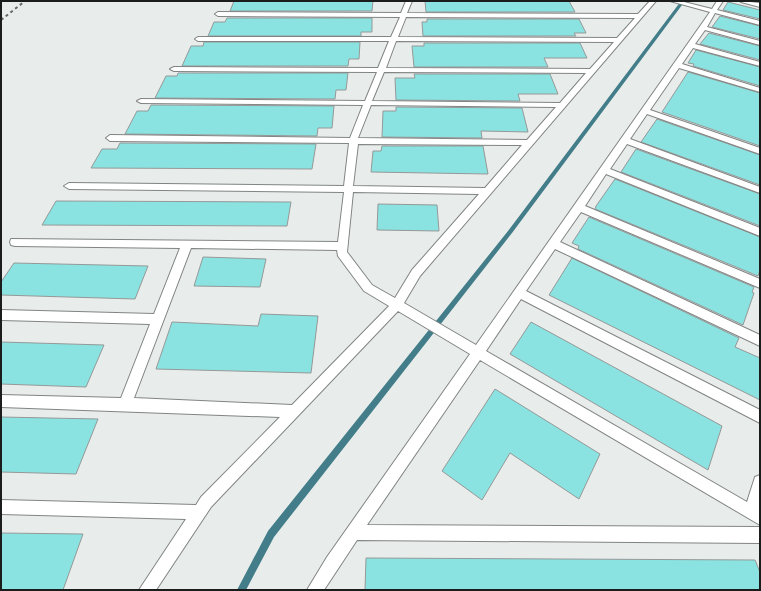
<svg xmlns="http://www.w3.org/2000/svg" width="761" height="591" font-family="Figtree,sans-serif">
	<style>
		.lines { fill: none; stroke-linecap: round; stroke-linejoin: round }
		.stream { fill: #427d89; fill-rule: evenodd }
		.building { fill: #8ae3e1; stroke: #959998 }
		.lane-casing { stroke: #808483; stroke-width: 2 }
		.lane { fill: #fff; fill-rule: evenodd }
		.rail { stroke: #666868; stroke-width: 2; stroke-dasharray: 3 3; stroke-linecap: butt }
	</style>
	<rect width="100%" height="100%" fill="#e8eceb"/>
	<g class="lines">
		<!-- stream -->
		<path class="stream" d="M681 1H685L512 233 274 537 246 590H237L268 531 508 231Z"/>
	</g>
	<!-- building -->
	<path class="building" d="M234 1H373L372 11H230Z
		M425 1H569L575 12H426Z
		M728 2 760 10V19L723 10Z
		M720 16 760 26V39L712 27Z
		M227 18H372V32H361V36H208L214 22H225Z
		M427 19H579L586 33H574L576 36H423L422 22H427Z
		M709 33 760 46V60L700 44Z
		M204 42H360L359 59H349L348 66H182L191 46H203Z
		M424 43H580L587 58H544L548 67H414L412 46H424Z
		M696 50 760 67V86L693 66 694 64 688 63Z
		M688 72 760 93V146L662 112Z
		M178 73H348L346 90H336L335 99 155 98 166 76H177Z
		M414 74H550L558 94H518L520 101 396 100 395 78H415Z
		M151 105 334 106 332 128H318L317 136 125 134 137 111H148Z
		M396 107 522 108 528 132 481 131 482 138 382 137 383 111H396Z
		M657 119 760 155V185L641 142Z
		M120 143 316 144 312 169 91 168 102 149H117Z
		M382 146H483L488 174 371 172 373 151H381Z
		M636 149 760 194V226L621 172Z
		M615 179 760 237V270L758 276 595 209 596 206Z
		M56 201 291 202 287 226 42 225Z
		M378 204 437 205 439 231 377 230Z
		M589 217 754 287 752 292 754 293 743 325 578 249 579 246 572 243Z
		M203 257 266 259 260 287 194 286Z
		M572 258 739 338 735 347 760 358V400L549 295Z
		M14 263 148 266 135 299 1 295V282Z
		M261 314 318 316 311 373 156 369 172 322 258 326Z
		M531 322 722 426 708 470 510 354Z
		M1 342 104 345 86 387 1 384Z
		M495 389 600 454 579 499 510 453 482 500 442 471Z
		M1 417 98 419 76 474 1 472Z
		M1 533 83 534 63 590H1Z
		M366 558 755 560 760 572V590H365Z"/>
	<g class="lines">
		<defs>
			<path id="lane" d="M406 1H412L407 13 638 14 650 1H656L420 276 404 303 476 345 710 12 670 1H680L712 9 717 1H723L717 10 760 21V25L715 13 707 27 760 41V45L705 30 695 44 760 62V66L693 48 682 64 760 88V92L679 68 650 110 760 148V154L647 114 630 139 760 187V193L627 144 610 169 760 228V236L606 174 585 206 760 279V288L581 212 560 242 760 335V346L555 249 526 291 760 410V423L521 299 486 351 747 502 755 477 760 475V525L480 360 367 525 760 527V543L357 540 324 590H307L327 557 470 354 398 311 211 507 156 590H139L186 519 1 514V500L196 505 201 497 280 417 1 407V395L121 398 150 324 1 320V310L154 314 180 248 15 246 11 245 10 242 11 239 338 242 344 192 69 189 64 186 69 183 344 186 349 143 110 141 106 138 110 135 350 138 363 105 141 103 137 101 141 99 365 101 377 72 174 71 170 69 174 67 378 68 389 41H198L195 39 198 37H391L400 17 218 16 215 14 218 12 401 13ZM406 17 635 18 617 38 398 37ZM396 41 614 42 590 69 386 68ZM384 72 586 73 560 103 372 101ZM371 105 556 107 527 140 358 138ZM358 144 522 145 485 188 353 186ZM353 192 479 194 412 270 395 298 372 285 347 252ZM191 248 337 250 338 256 364 291 389 306 292 405 134 398Z
				M740 1 760 3V7L741 2Z"/>
		</defs>
		<!-- lane casing -->
		<use href="#lane" class="lane-casing"/>
		<!-- lane -->
		<use href="#lane" class="lane"/>
		<!-- rail -->
		<path class="rail" d="M1 20 25 1"/>
	</g>
	<!-- border -->
	<rect width="761" height="591" fill="none" stroke="#1b1c1c" stroke-width="4"/>
</svg>
